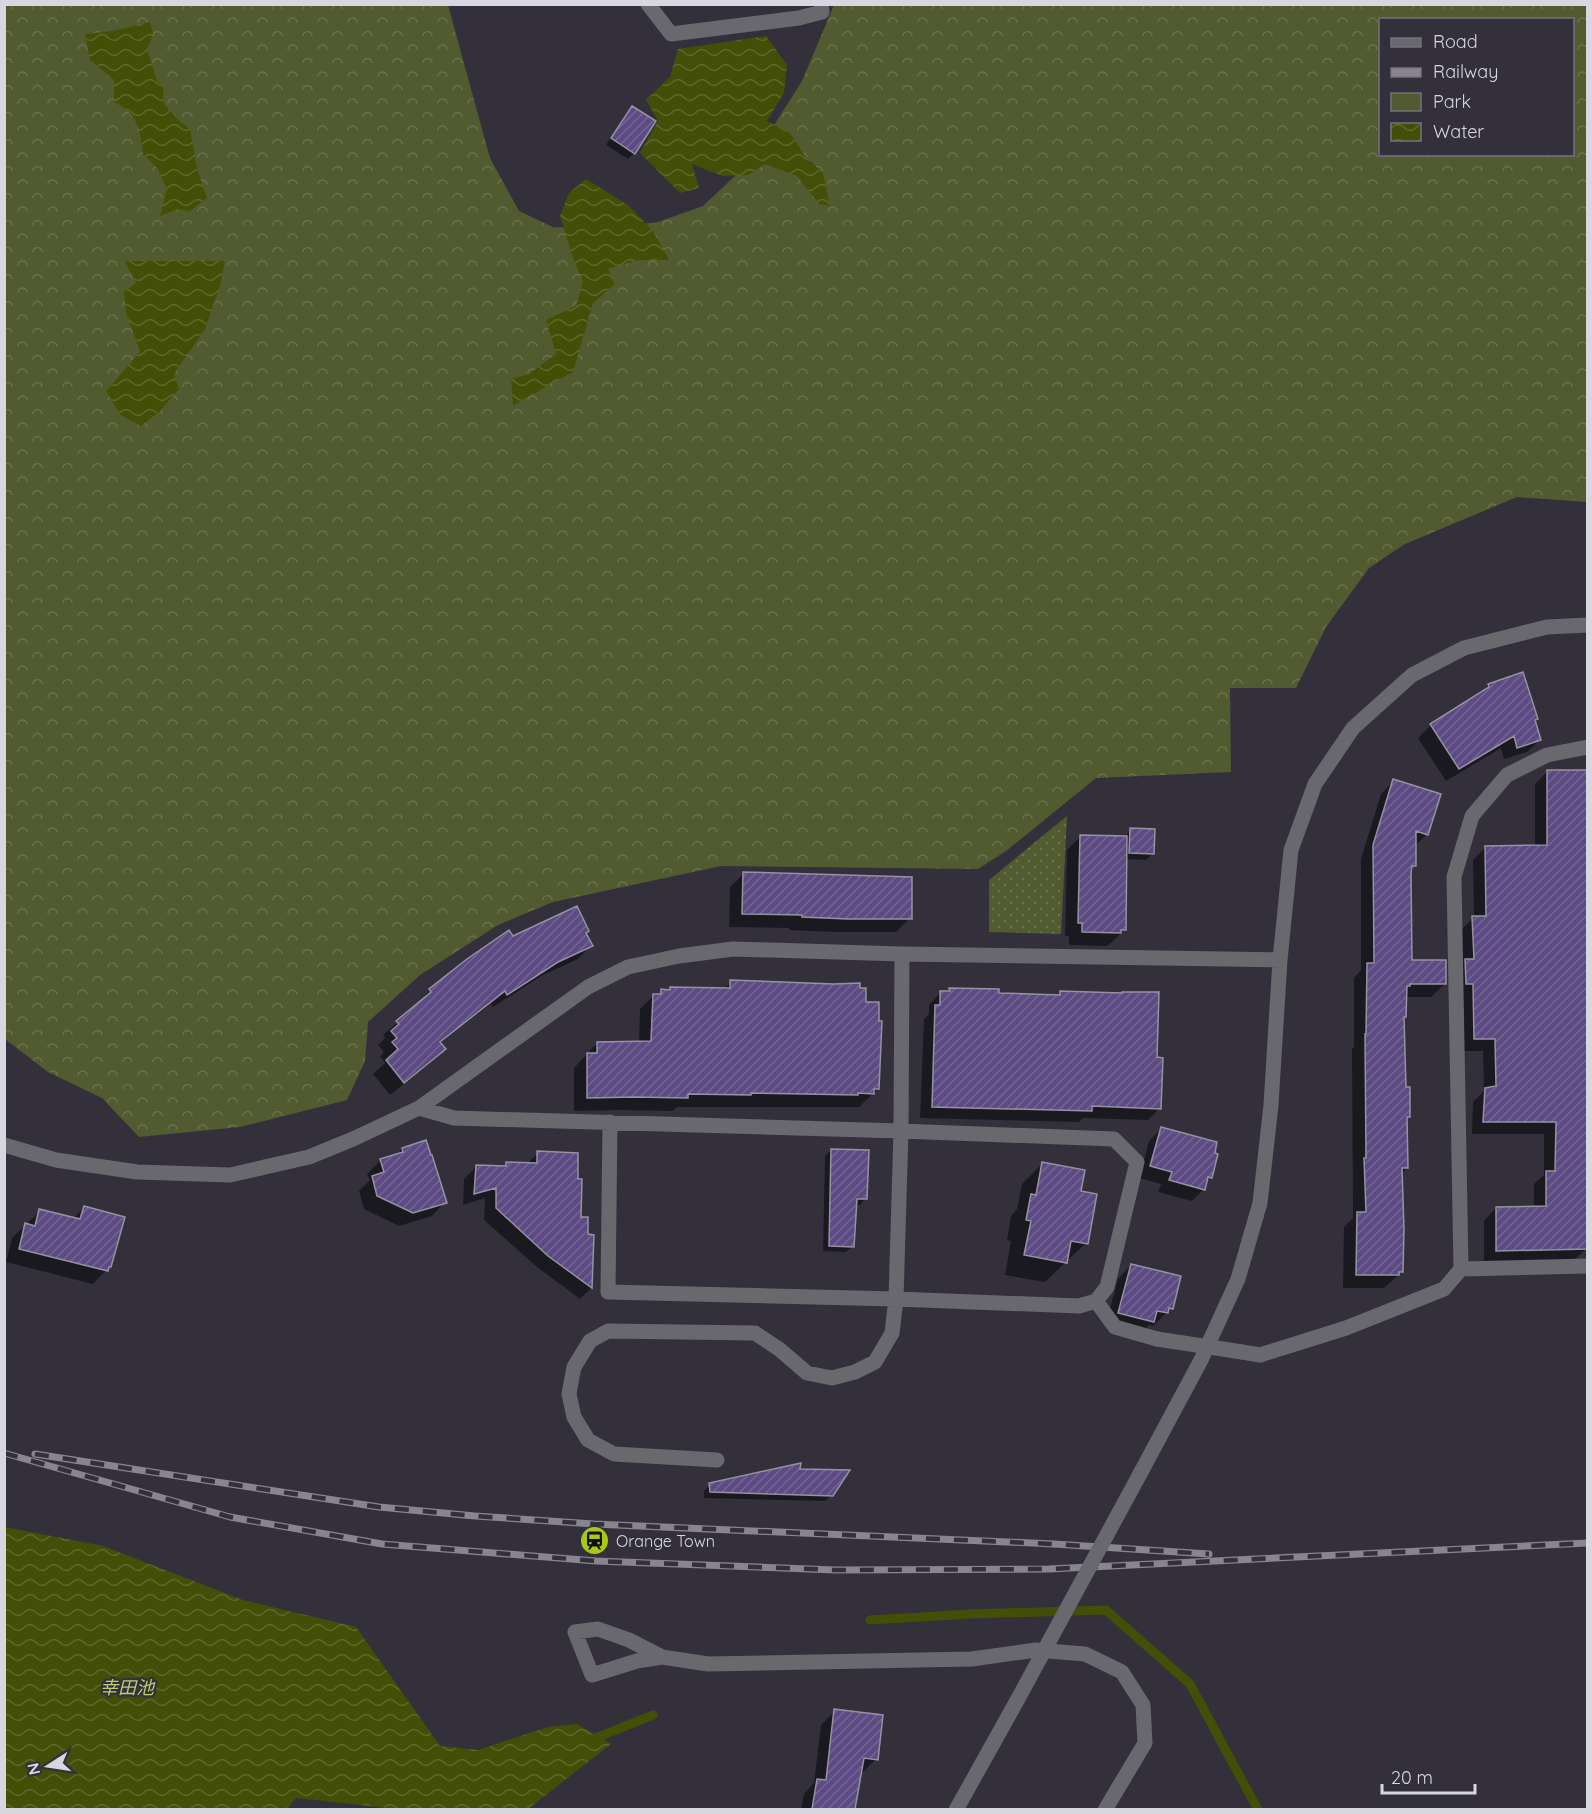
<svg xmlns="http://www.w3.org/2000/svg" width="1592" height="1814" font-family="Quicksand,'Noto Sans JP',sans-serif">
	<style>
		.green { fill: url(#green-dots) }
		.forest { fill: url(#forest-crowns); fill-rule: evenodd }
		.water { fill: url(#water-waves) }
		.shadow { fill: #0007 }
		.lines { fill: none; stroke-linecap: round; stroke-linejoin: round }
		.stream { stroke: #434f07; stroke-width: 9 }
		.building { fill: url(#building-hatch); stroke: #9692a1; stroke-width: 1.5 }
		.minor { stroke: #69686e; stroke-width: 15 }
		.rail-casing { stroke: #888590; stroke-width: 7 }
		.rail { stroke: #33303c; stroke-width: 4.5; stroke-dasharray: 14; stroke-linecap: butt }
		.minor-bridge { stroke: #69686e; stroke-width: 15 }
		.labels { text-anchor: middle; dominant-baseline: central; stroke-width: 4.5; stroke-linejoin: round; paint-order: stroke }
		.poi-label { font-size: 16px; fill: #d8d6df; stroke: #33303c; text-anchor: start }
		.water-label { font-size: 18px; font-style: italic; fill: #b9ce71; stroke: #33303c }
	</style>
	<defs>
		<pattern id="green-dots" width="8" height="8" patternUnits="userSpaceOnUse" patternTransform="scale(1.5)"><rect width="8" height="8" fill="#515b2f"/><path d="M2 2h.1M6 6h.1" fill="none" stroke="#69724d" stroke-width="1.8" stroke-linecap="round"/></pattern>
		<pattern id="forest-crowns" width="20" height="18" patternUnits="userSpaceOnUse" patternTransform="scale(1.5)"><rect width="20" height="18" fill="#515b2f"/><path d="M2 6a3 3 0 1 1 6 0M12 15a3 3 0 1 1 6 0" fill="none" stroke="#69724d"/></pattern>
		<pattern id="water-waves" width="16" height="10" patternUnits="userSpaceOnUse" patternTransform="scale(1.5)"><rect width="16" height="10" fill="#434f07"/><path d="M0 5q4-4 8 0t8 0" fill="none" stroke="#5d682b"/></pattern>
		<pattern id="building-hatch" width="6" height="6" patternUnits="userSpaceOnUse" patternTransform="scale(1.5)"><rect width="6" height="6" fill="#5c4b83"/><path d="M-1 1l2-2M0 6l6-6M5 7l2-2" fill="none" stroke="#736494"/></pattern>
	</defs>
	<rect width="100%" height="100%" fill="#33303c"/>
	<!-- green -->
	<path class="green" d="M1067 816 1061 934 989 932V880Z"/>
	<!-- forest -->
	<path class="forest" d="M4 5H448L490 158 519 211 553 227 601 229 658 222 703 206 752 160 802 81 834 5H1587V502L1517 497 1405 544 1369 568 1326 627 1296 688H1230L1231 772 1096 778 1006 851 978 869 721 866 553 902 498 925 420 975 368 1022 365 1061 347 1100 240 1127 139 1137 102 1098 48 1072 5 1039ZM1380 20H1572V154H1380Z"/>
	<!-- water -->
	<path class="water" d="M150 22 153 34 147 49 157 81 163 86 164 104 177 119 190 129 197 169 207 198 190 211 178 209 160 216 167 189 158 169 143 154C140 130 138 113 114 102V80L90 60 85 34 113 31Z
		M766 36 787 65 784 93 767 121 790 133 805 156 823 173 830 206 819 204 797 176 765 164 749 175 722 176 692 164 699 188 680 193 640 153 658 121 646 100 670 77 678 49Z
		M586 179 628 205 653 231 669 260H638L608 269 615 284 593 303 573 372C552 382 533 395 513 406L511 379 529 374 556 354 546 320 576 306 583 282 571 252 560 216 569 193Z
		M125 261H225L221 283 205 329 174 374 179 389 160 411 141 426 121 415 106 391 140 352 126 312 124 292 136 283Z
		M5 1527 103 1546 243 1600 356 1627 440 1746 478 1750 548 1727 577 1724 611 1744 528 1809 406 1810 296 1798 286 1810 5 1809Z"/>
	<!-- shadow -->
	<path class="shadow" d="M633 108 634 153 628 159 606 145 626 114Z
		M1489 685 1533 721 1540 740 1527 752 1504 759 1501 748 1446 781 1418 738 1431 725 1479 695Z
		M1548 771H1588L1587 1248 1574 1260 1484 1263V1221L1496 1208H1534V1184L1544 1175V1134H1472L1473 1102 1484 1091 1483 1051H1462L1461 930 1474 917 1473 860 1485 848 1535 847V784Z
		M1394 781 1427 834 1415 846V865L1410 870 1411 962 1445 984 1431 997H1405L1404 1017 1403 1018 1404 1089 1408 1116 1406 1119 1407 1168 1401 1174 1402 1272 1384 1288H1343L1344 1227 1353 1218 1352 1049 1354 1047V978L1361 970V859L1381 794Z
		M1131 829 1152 854 1146 860 1126 859 1125 929 1111 943 1106 946 1069 945V936H1065L1067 850 1081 836 1124 838Z
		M744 873 910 918 896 932H834L789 930V928L729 927 730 887Z
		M585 933 591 945 578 959 543 975 493 1007 491 1004 439 1044 444 1049 430 1063 390 1095 373 1074 385 1063 380 1056 384 1052 378 1045 385 1038 383 1035 418 1005 417 1004 430 990 512 938Z
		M731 982 865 1004 878 1089 859 1107H677L673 1111 620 1110 574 1111V1068L597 1043H639L640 1009 654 995H657L662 991H668L671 989H724Z
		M950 989 998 994 1057 997 1061 993 1156 1059 1160 1108 1148 1120 1083 1118 1079 1122 920 1118 924 1019 929 1014V1005L941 992 947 993Z
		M1161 1129 1213 1154 1210 1177 1206 1182 1204 1189 1192 1201 1158 1192 1161 1184 1139 1178 1149 1141Z
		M402 1149 445 1202 432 1216 399 1226 364 1209 359 1191 370 1180 367 1174 381 1160 396 1155Z
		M831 1150 866 1198 860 1205H855L853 1246 846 1252 823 1251 825 1156Z
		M538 1153 579 1218 586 1236H593L591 1288 580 1299 537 1267 484 1220 485 1198 463 1205 464 1179 476 1167 502 1168 507 1163 527 1164Z
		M1043 1163 1080 1192 1086 1243 1045 1282 1005 1275 1011 1241 1007 1240 1011 1216 1017 1209 1022 1184Z
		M84 1208 110 1266 93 1284 6 1262 12 1238 40 1211 73 1219Z
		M1131 1265 1171 1308 1153 1326 1149 1325 1139 1335 1105 1327 1118 1279Z
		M798 1470 832 1495 825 1501 704 1498V1491L710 1484Z
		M835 1711 876 1759 863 1772H860L854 1810H801L804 1794 814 1783 821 1725Z"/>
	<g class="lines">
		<!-- stream -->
		<path class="stream" d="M870 1620 970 1614 1106 1610 1190 1684 1258 1810
			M588 1741 653 1715"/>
	</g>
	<!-- building -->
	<path class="building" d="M632 106 656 121 635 154 611 138Z
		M1523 672 1538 719 1535 720 1541 740 1517 748 1514 736 1459 769 1430 724 1489 687 1488 684Z
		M1547 770H1587V1249L1496 1251V1207L1546 1206V1171H1555L1556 1122H1483L1485 1088 1496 1086 1495 1039H1474L1473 984H1466L1465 959H1474L1472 916H1486L1485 846 1547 845Z
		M1393 779 1441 794 1428 835 1416 831V866H1412L1411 873 1412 960H1446V984H1410V986H1407L1406 1017H1404L1406 1087H1410V1117H1407L1408 1168H1402L1404 1229 1403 1272H1399V1275H1356L1357 1212H1366L1364 1158H1366L1365 1034H1366L1367 963H1374L1373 845Z
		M1130 828 1155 829 1154 854 1129 853Z
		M1080 835 1127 836 1126 930H1121V933L1082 932V923H1078Z
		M743 872 912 877V919H848L802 917V915L742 914Z
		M577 906 589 931 586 933 593 946 558 962 507 995 505 991 440 1042 446 1049 404 1083 386 1060 398 1049 392 1042 397 1038 391 1031 399 1024 396 1021 431 992 429 989 467 959 509 930 513 936Z
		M730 980 834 984 860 983V988H866V1002H879V1021H882L879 1089H874V1094L858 1093V1095L751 1093V1095L688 1094V1098L634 1097 587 1098V1053H597V1042L651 1041 653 994H661V989L670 990V987L730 988Z
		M949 988 999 989V993L1060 995V991L1122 993V992H1159L1157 1057 1163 1058 1161 1109 1092 1106V1111L932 1107 935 1005H940V991H950Z
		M1161 1127 1217 1142 1215 1153 1218 1154 1212 1178 1208 1177 1205 1190 1169 1180 1172 1172 1150 1166Z
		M426 1140 431 1155H432L447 1203 413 1213 377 1196 372 1176 384 1172 380 1159 403 1152 402 1148Z
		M831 1149 869 1150 867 1199H857L854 1247 829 1246Z
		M537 1151 578 1153V1179H582L581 1217H588V1234L594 1235 592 1288 548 1256 496 1208V1188L474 1194 476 1165 506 1166V1162L537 1163Z
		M1042 1162 1085 1170 1081 1191 1097 1194 1088 1244 1071 1241 1067 1263 1024 1255 1031 1221 1026 1220 1031 1194 1036 1195Z
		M84 1206 125 1217 111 1267H109L108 1271 19 1249 25 1223 35 1226 39 1209 80 1219Z
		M1131 1264 1181 1276 1173 1309 1169 1308 1168 1313 1157 1311 1154 1322 1118 1313Z
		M801 1463 800 1469 850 1470 833 1496 710 1492 709 1483Z
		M834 1709 883 1715 878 1760 864 1758 855 1809H812L817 1779 826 1780Z"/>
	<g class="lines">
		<!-- minor -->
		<path class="minor" d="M648 4 671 34 799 18 822 12 821 4
			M419 1108 454 1118 901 1131 1114 1139 1137 1162 1107 1287 1096 1301 1079 1306 896 1299 608 1292 610 1122
			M4 1145 56 1160 137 1172 230 1175 309 1157 353 1139 419 1108 588 987 628 967 679 956 733 949 902 954 1280 960
			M1461 1269 1588 1266
			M1096 1301 1115 1327 1157 1339
			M1242 1352 1260 1355 1346 1328 1444 1289 1461 1269 1454 877 1472 816 1507 775 1547 755 1588 747
			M717 1460 614 1454 588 1440 574 1417 569 1394 574 1367 590 1341 608 1331 755 1333 779 1349 807 1373 832 1378 855 1372 875 1362 892 1333 896 1299 901 1131 902 954
			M1141 1472 1201 1360 1238 1279 1260 1203 1271 1105 1280 960 1291 850 1315 784 1353 728 1412 675 1464 648 1547 627 1588 625
			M662 1657 629 1640 598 1629 575 1632 592 1675 637 1661 662 1657 708 1664 972 1659 1036 1650 1085 1654 1122 1672 1143 1705 1145 1743 1105 1810
			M956 1810 1019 1697"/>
		<defs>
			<path id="rail" d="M4 1453 230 1517 382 1544 596 1561 835 1570 1049 1569 1588 1543
				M35 1454 379 1507 475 1516 594 1524 1054 1544 1209 1554"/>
		</defs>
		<!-- rail casing -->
		<use href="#rail" class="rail-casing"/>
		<!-- rail -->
		<use href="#rail" class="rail"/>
		<!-- minor-bridge -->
		<path class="minor-bridge" d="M1157 1339 1242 1352
			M1019 1697 1141 1472"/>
	</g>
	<!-- icons -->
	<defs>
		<symbol id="station-disc" viewBox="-11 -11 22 22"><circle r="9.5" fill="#aac718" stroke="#33303c"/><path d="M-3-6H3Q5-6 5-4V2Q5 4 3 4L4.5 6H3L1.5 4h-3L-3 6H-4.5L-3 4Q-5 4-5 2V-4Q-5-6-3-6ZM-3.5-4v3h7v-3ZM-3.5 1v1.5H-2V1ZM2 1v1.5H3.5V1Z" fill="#111"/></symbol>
	</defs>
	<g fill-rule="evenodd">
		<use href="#station-disc" x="578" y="1524" width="33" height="33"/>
	</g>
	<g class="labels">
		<!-- poi labels -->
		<g class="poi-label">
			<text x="616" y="1541">Orange Town</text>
		</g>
		<!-- water labels -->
		<g class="water-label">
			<text x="127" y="1687">幸田池</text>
		</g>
	</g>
	<!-- border -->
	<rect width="1592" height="1814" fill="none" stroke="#d8d6df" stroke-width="12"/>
	<!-- legend -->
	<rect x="1379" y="18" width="195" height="138" fill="#33303c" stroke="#75727d" stroke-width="1.5"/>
	<rect x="1391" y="38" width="30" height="9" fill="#69686e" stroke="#75727d" stroke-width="1.5"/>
	<text x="1433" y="48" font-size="18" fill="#d8d6df">Road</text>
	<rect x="1391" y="68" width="30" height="9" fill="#888590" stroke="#75727d" stroke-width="1.5"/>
	<text x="1433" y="78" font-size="18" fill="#d8d6df">Railway</text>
	<rect x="1391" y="93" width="30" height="18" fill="#515b2f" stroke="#75727d" stroke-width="1.5"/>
	<text x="1433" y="108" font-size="18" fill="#d8d6df">Park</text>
	<rect x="1391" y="123" width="30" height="18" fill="url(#water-waves)" stroke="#75727d" stroke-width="1.5"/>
	<text x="1433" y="138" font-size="18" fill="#d8d6df">Water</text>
	<!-- north arrow -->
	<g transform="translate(48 1766) rotate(258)" stroke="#33303c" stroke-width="4.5" paint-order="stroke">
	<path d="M0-4.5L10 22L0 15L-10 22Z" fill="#d8d6df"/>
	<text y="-9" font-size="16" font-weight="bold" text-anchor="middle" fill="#d8d6df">N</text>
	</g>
	<!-- scale -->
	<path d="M1382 1784v9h93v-9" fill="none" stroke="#d8d6df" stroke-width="3"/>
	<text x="1391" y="1784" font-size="18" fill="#d8d6df" stroke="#33303c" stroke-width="4.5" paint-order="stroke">20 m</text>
</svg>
